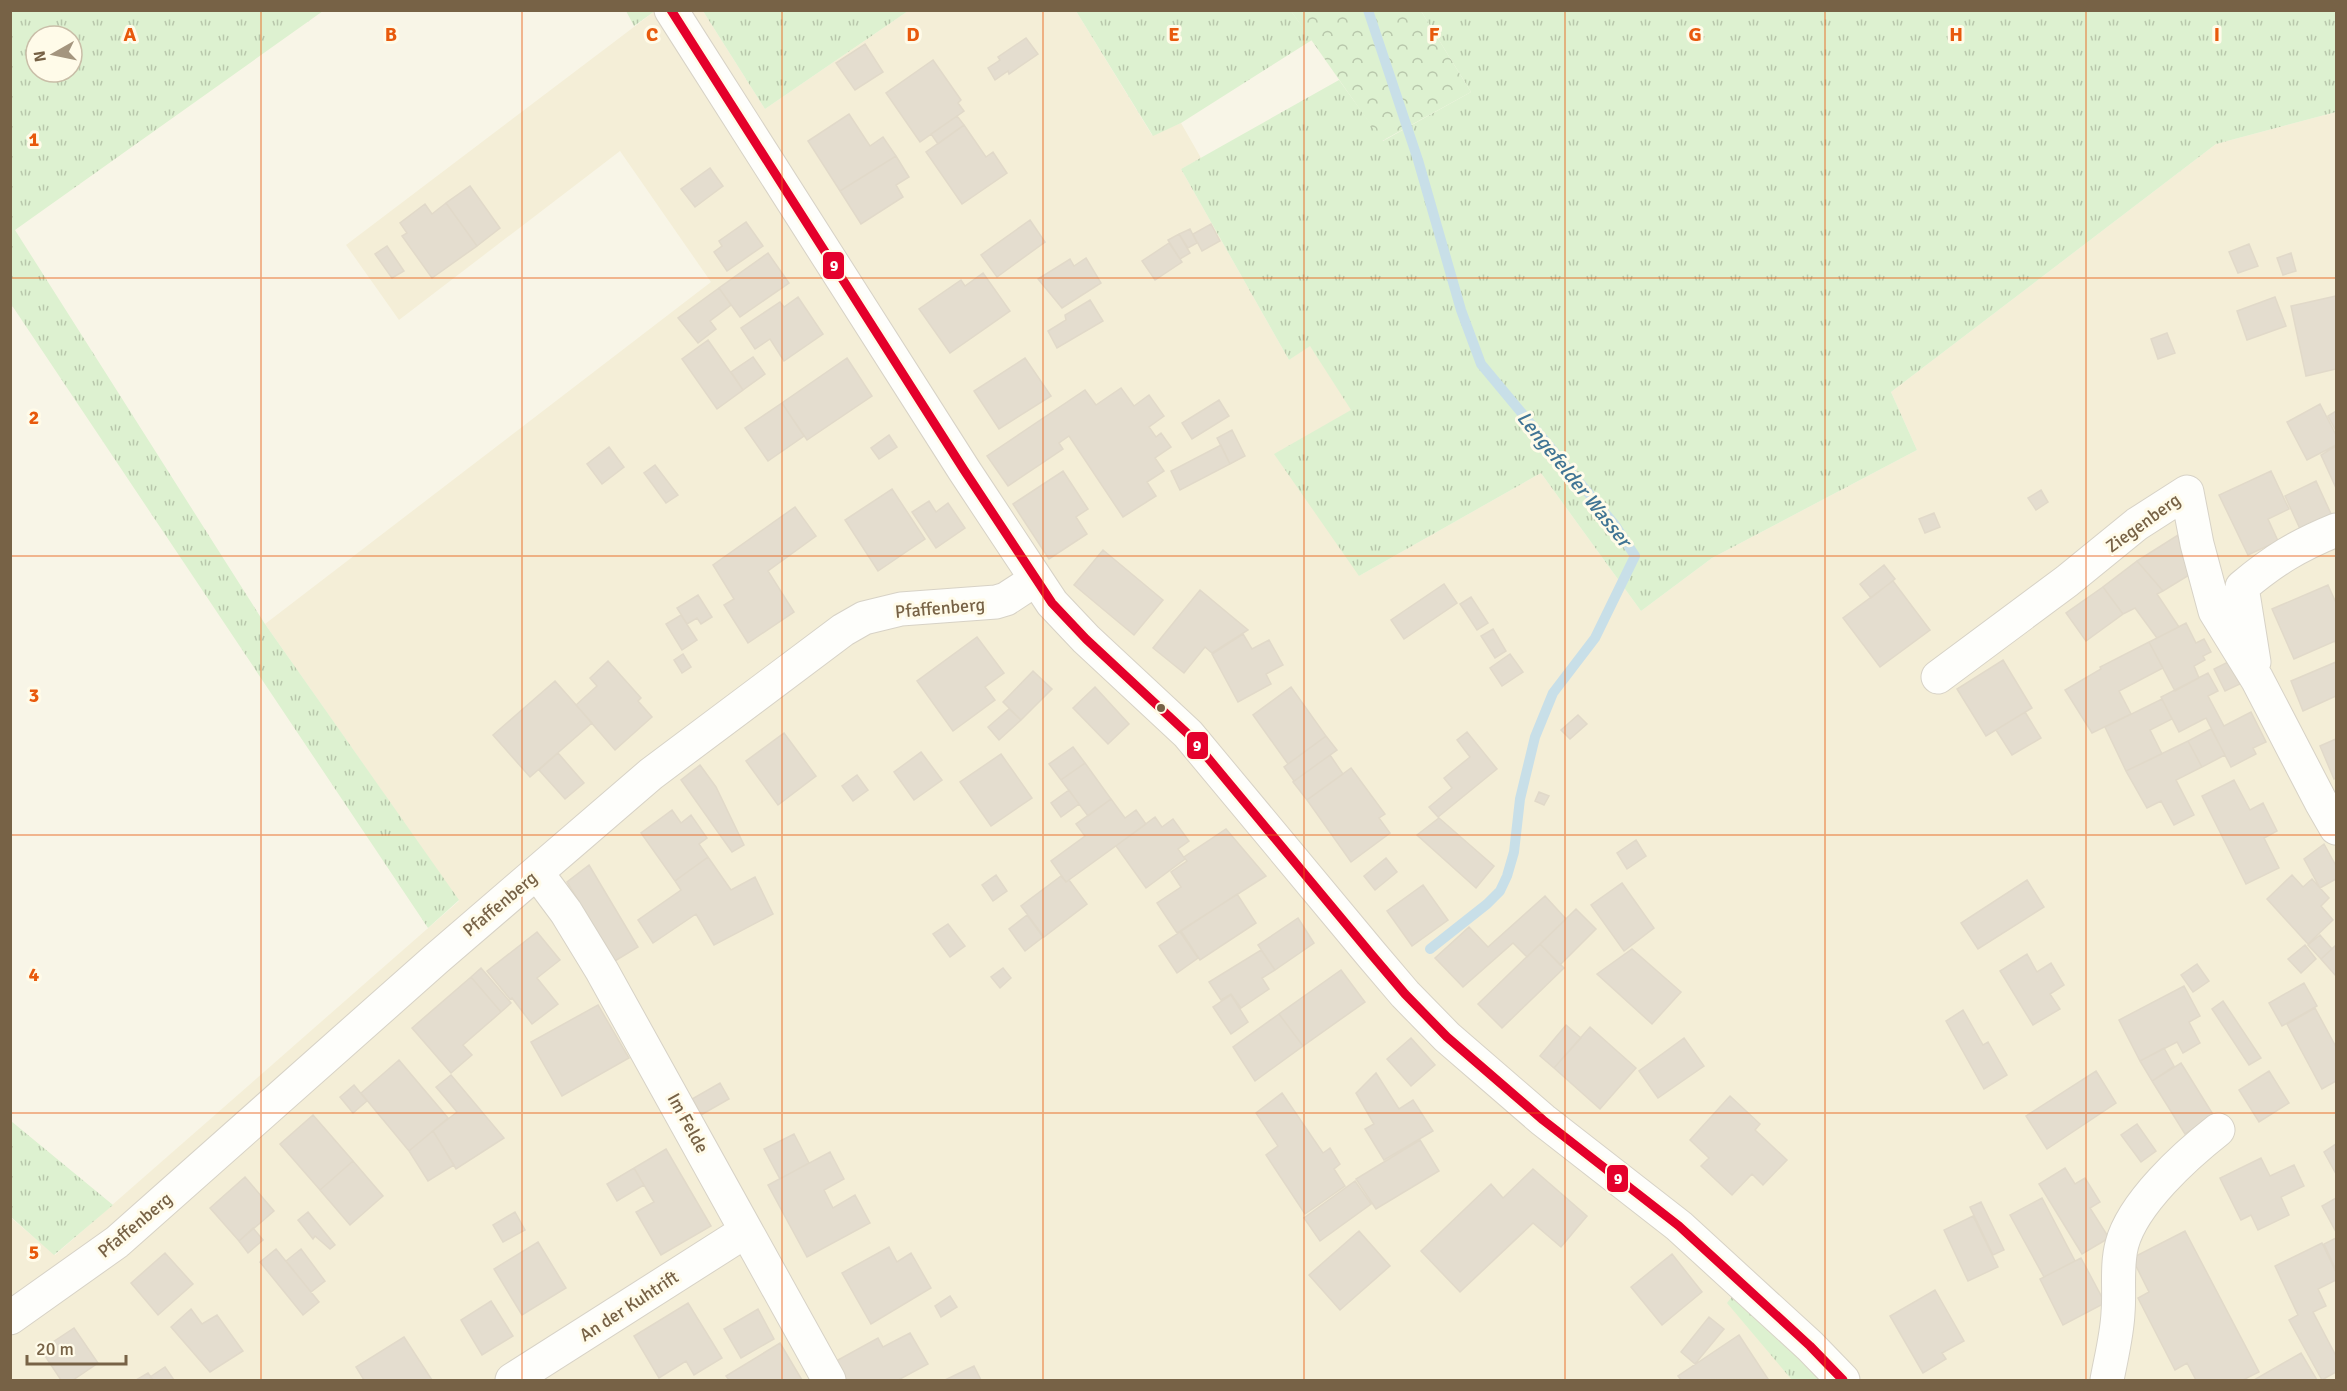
<svg xmlns="http://www.w3.org/2000/svg" width="2347" height="1391" font-family="Signika,sans-serif">
	<style>
		.residential { fill: #f4eed7 }
		.grass { fill: url(#grass-tufts); fill-rule: evenodd }
		.forest { fill: url(#forest-crowns) }
		.lines { fill: none; stroke-linecap: round; stroke-linejoin: round }
		.stream { stroke: #c8dfe8; stroke-width: 10 }
		.building { fill: #e4ddcf; stroke: #e1d9c9; stroke-width: 1.5 }
		.street-casing { stroke: #d7d2c6; stroke-width: 35 }
		.secondary-casing { stroke: #d7d2c6; stroke-width: 35 }
		.street { stroke: #fefefb; stroke-width: 33 }
		.secondary { stroke: #fefefb; stroke-width: 33 }
		.bus-1-casing { stroke: #fffbe9; stroke-width: 14 }
		.bus-1 { stroke: #e4002b; stroke-width: 9 }
		.grid { fill: none; stroke: #e8590c; stroke-width: 1.5; stroke-opacity: 0.55 }
		.bus-dot { fill: #776246; stroke: #fffbe9; stroke-width: 2 }
		.labels { text-anchor: middle; dominant-baseline: central; stroke-width: 6; stroke-linejoin: round; paint-order: stroke }
		.street-label { font-size: 18px; fill: #776246; stroke: #fffbe9 }
		.water-label { font-size: 20px; font-style: italic; fill: #407494; stroke: #fffbe9 }
		.grid-label { font-size: 20px; text-anchor: middle; font-weight: bold; fill: #e8590c; stroke: #fffbe9; stroke-width: 6; stroke-linejoin: round; paint-order: stroke }
		.line-badge { stroke: #fffbe9; stroke-width: 2 }
		.badge-label { font-size: 16px; text-anchor: middle; font-weight: bold; fill: #fff }
	</style>
	<defs>
		<pattern id="grass-tufts" width="24" height="20" patternUnits="userSpaceOnUse" patternTransform="scale(1.5)"><rect width="24" height="20" fill="#ddf1d0"/><path d="M3 7l-1-3M5 7V3M7 7l1-3M15 17l-1-3M17 17v-4M19 17l1-3" fill="none" stroke="#b8c7ab"/></pattern>
		<pattern id="forest-crowns" width="20" height="18" patternUnits="userSpaceOnUse" patternTransform="scale(1.5)"><rect width="20" height="18" fill="#ddf1d0"/><path d="M2 6a3 3 0 1 1 6 0M12 15a3 3 0 1 1 6 0" fill="none" stroke="#b8c7ab"/></pattern>
	</defs>
	<rect width="100%" height="100%" fill="#f8f5e7"/>
	<!-- residential -->
	<path class="residential" d="M655 11H703L765 109 908 11H1076L1152 135 1181 123 1201 158 1181 169 1289 360 1310 345 1352 411 1359 576 1541 473 1641 611 1712 558 1917 450 1891 392 2216 144 2336 112V1380H11L10 1217 55 1255 459 901 265 624 711 282 620 151 399 320 346 245Z"/>
	<!-- grass -->
	<path class="grass" d="M10 11H323L15 230 265 624 459 900 428 928 11 304ZM36 36H72V72H36Z
		M626 11H655L634 26Z
		M703 11H908L765 109Z
		M1076 11H1291L1312 40 1181 123 1153 136Z
		M1421 11H2336V112L2216 144 1891 392 1917 450 1712 558 1641 611 1541 473 1359 576 1274 454 1351 410 1310 346 1289 360 1181 169 1339 80 1383 141 1471 92Z
		M11 1121 113 1205 54 1255 11 1217Z
		M1734 1294 1820 1380H1792L1727 1303Z"/>
	<!-- forest -->
	<path class="forest" d="M1291 11H1421L1471 92 1382 141Z"/>
	<g class="lines">
		<!-- stream -->
		<path class="stream" d="M1368 10 1418 160 1461 310 1481 364 1615 525 1635 556 1595 638 1553 693 1535 737 1520 799 1514 852 1507 876 1500 891 1487 904 1430 949"/>
	</g>
	<!-- building -->
	<path class="building" d="M1026 38 1038 54 1009 74 1008 71 995 80 988 68 1000 60 998 57Z
		M865 44 883 72 855 90 836 63Z
		M933 60 961 100 958 103 964 111 920 142 886 93Z
		M849 114 870 146 883 137 896 156 840 191 808 141Z
		M957 116 964 125 938 144 931 134Z
		M964 125 986 157 993 152 1007 173 962 204 926 152Z
		M896 156 909 177 896 185 903 197 861 224 840 191Z
		M710 168 723 186 695 207 681 189Z
		M470 186 500 228 477 246 446 203Z
		M446 203 477 246 432 278 402 236 407 233 400 223 425 204 432 214Z
		M1030 220 1045 242 997 277 981 255Z
		M746 222 763 246 727 271 714 252 722 246 719 241Z
		M1211 224 1220 241 1202 251 1193 234Z
		M1190 229 1197 243 1188 248 1179 234Z
		M1179 234 1190 253 1180 259 1168 240Z
		M1169 243 1182 262 1155 280 1142 261Z
		M2249 244 2258 266 2238 273 2229 252Z
		M387 246 404 271 392 278 375 254Z
		M768 253 789 283 740 317 719 288Z
		M2291 253 2296 271 2283 275 2277 258Z
		M1086 258 1101 283 1062 308 1038 279 1070 259 1074 266Z
		M983 273 1010 311 950 353 919 309 961 280 965 286Z
		M719 288 731 305 710 321 716 329 698 343 678 318Z
		M2336 296V369L2306 376 2291 306Z
		M798 297 823 334 784 361 770 339 755 349 741 328 780 302 784 307Z
		M2275 297 2286 326 2247 340 2237 311Z
		M1090 300 1103 321 1057 348 1048 331 1066 320 1065 315Z
		M2167 333 2175 353 2158 359 2151 339Z
		M708 340 743 390 717 409 682 359Z
		M753 357 765 374 743 390 731 372Z
		M847 358 872 396 807 440 782 403Z
		M1025 358 1051 396 999 429 974 391Z
		M1121 388 1134 406 1149 395 1164 416 1149 427 1156 437 1161 433 1171 447 1155 458 1164 471 1147 482 1156 496 1123 517 1069 436 1059 443 1063 449 1008 486 987 456 1085 390 1096 405Z
		M1219 400 1229 416 1192 439 1182 423Z
		M782 403 804 436 768 461 745 428Z
		M2320 404 2336 435V445L2307 460 2287 422Z
		M2336 411V431L2328 416Z
		M1232 430 1245 456 1230 464 1217 438Z
		M889 435 897 447 879 459 871 448Z
		M1221 445 1230 464 1180 490 1171 471Z
		M2336 446V488L2321 455Z
		M609 447 624 467 602 484 587 464Z
		M655 465 678 495 666 503 644 473Z
		M1063 471 1088 509 1076 517 1087 534 1049 559 1013 504Z
		M2271 471 2289 509 2268 519 2278 541 2248 555 2219 495Z
		M2316 481 2332 516 2301 531 2285 496Z
		M892 489 925 539 878 571 845 520Z
		M2041 490 2048 502 2036 510 2028 498Z
		M929 501 936 512 948 503 965 528 936 548 912 512Z
		M795 507 816 536 768 571 794 612 748 643 724 605 734 599 713 565Z
		M1934 513 1940 527 1925 533 1919 519Z
		M2178 535 2199 569 2163 591 2137 561Z
		M1103 550 1163 600 1134 635 1074 585Z
		M2137 561 2163 591 2157 594 2179 627 2157 638 2135 608 2123 614 2103 587Z
		M1884 565 1895 579 1871 598 1860 584Z
		M1893 581 1930 630 1880 667 1843 618Z
		M1444 584 1457 603 1404 639 1391 620Z
		M2328 585 2336 603V645L2335 641 2294 659 2272 609Z
		M2103 587 2123 614 2086 641 2066 613Z
		M1200 590 1248 630 1212 653 1205 647 1184 673 1153 648Z
		M698 595 712 617 701 624 697 618 687 624 677 608Z
		M1471 597 1488 623 1477 630 1460 604Z
		M681 615 697 640 682 650 666 624Z
		M2186 623 2196 643 2204 639 2211 652 2203 656 2205 660 2194 666 2199 678 2175 691 2149 642Z
		M1493 629 1506 651 1495 658 1481 636Z
		M1243 634 1252 649 1269 640 1283 665 1266 674 1271 684 1238 702 1212 654Z
		M977 637 1004 673 985 687 995 700 953 731 917 681Z
		M2149 642 2163 668 2119 691 2131 714 2092 733 2065 690 2101 669 2100 667Z
		M683 654 691 667 682 673 674 660Z
		M1510 654 1523 672 1502 686 1490 668Z
		M2003 660 2032 708 1986 736 1957 689Z
		M608 661 641 698 638 701 652 717 615 750 576 705 597 686 590 678Z
		M2228 662 2240 684 2225 691 2214 669Z
		M2336 662V696L2303 711 2291 681Z
		M1033 671 1052 689 1021 720 1003 702Z
		M2208 673 2218 691 2208 696 2224 726 2251 712 2266 742 2253 748 2256 754 2231 767 2206 718 2179 732 2161 697Z
		M555 681 592 723 530 777 493 735Z
		M1095 687 1129 724 1108 744 1073 708Z
		M1291 687 1326 736 1288 764 1253 715Z
		M2162 699 2172 719 2150 730 2162 754 2126 771 2105 727Z
		M1009 709 1021 720 999 740 988 727Z
		M2025 712 2041 738 2012 755 1996 730Z
		M1578 715 1587 724 1570 739 1561 730Z
		M2211 729 2225 755 2202 767 2188 741Z
		M1467 732 1497 769 1438 817 1429 807 1452 788 1444 778 1470 757 1457 740Z
		M784 733 816 776 778 805 746 761Z
		M1326 736 1337 750 1294 781 1284 767Z
		M2336 739V778L2334 779 2320 746Z
		M2188 741 2202 767 2176 780 2194 815 2174 825 2161 801 2147 808 2126 771Z
		M1073 747 1085 763 1061 780 1049 764Z
		M921 752 942 780 914 800 894 772Z
		M558 753 584 783 565 799 539 770Z
		M1001 754 1032 798 991 826 960 782Z
		M1330 755 1343 774 1307 800 1293 782Z
		M1085 763 1111 799 1088 816 1061 780Z
		M700 765 716 787 744 845 732 852 681 780Z
		M1351 768 1385 814 1379 818 1390 833 1351 862 1307 800Z
		M857 775 868 790 853 801 842 786Z
		M2234 780 2250 810 2263 803 2277 831 2264 838 2279 868 2246 884 2202 796Z
		M1069 790 1079 804 1061 817 1051 803Z
		M1539 792 1549 796 1544 805 1535 801Z
		M1111 799 1125 818 1136 810 1146 824 1066 882 1051 861 1085 836 1076 824Z
		M672 810 681 823 691 815 707 838 699 844 708 857 675 881 641 833Z
		M1155 817 1162 827 1173 819 1189 841 1178 849 1185 859 1146 888 1116 846Z
		M1439 818 1494 866 1476 888 1417 835Z
		M1226 829 1266 876 1177 933 1157 903 1181 887 1171 872 1187 861 1184 857Z
		M1636 840 1646 856 1627 869 1617 853Z
		M2324 844 2336 866V879L2320 888 2304 859Z
		M708 857 731 890 755 877 773 914 714 945 696 914 653 943 638 920 681 890 675 881Z
		M1386 858 1397 872 1375 890 1364 876Z
		M589 865 638 947 615 961 567 882Z
		M996 875 1007 891 993 901 982 885Z
		M2292 875 2303 887 2312 879 2329 898 2321 906 2333 920 2308 944 2267 899Z
		M1061 876 1066 882 1069 880 1087 904 1044 937 1021 906Z
		M2027 880 2044 907 1978 949 1961 923Z
		M1622 883 1654 928 1624 951 1591 905Z
		M1423 885 1448 920 1412 946 1387 911Z
		M1237 894 1256 923 1200 960 1181 931Z
		M1545 896 1566 919 1527 957 1513 943 1463 987 1435 958 1469 927 1488 947Z
		M1576 909 1596 929 1560 965 1540 944Z
		M1027 915 1043 937 1025 951 1009 929Z
		M1298 918 1314 943 1275 970 1258 945Z
		M948 924 965 946 950 957 933 934Z
		M537 932 560 960 537 978 558 1004 532 1024 512 998 510 999 487 971Z
		M1180 932 1198 958 1177 973 1159 946Z
		M2320 935 2332 949 2321 959 2308 945Z
		M1540 944 1564 968 1502 1028 1478 1004Z
		M2305 945 2316 959 2301 973 2288 959Z
		M2336 945V976L2321 959Z
		M1632 949 1681 992 1652 1024 1597 974Z
		M1261 950 1275 970 1262 978 1269 989 1241 1008 1231 994 1221 1000 1209 982Z
		M2027 954 2037 972 2051 963 2064 985 2050 994 2060 1009 2033 1025 2000 971Z
		M2197 964 2209 981 2193 992 2181 975Z
		M481 968 511 1003 501 1012 471 977Z
		M1003 968 1011 978 1000 988 991 977Z
		M1341 970 1365 1002 1303 1046 1279 1014Z
		M471 977 501 1012 463 1045 472 1055 451 1073 412 1028Z
		M2304 983 2317 1006 2282 1026 2269 1003Z
		M2184 986 2200 1016 2189 1022 2200 1043 2183 1053 2177 1042 2140 1061 2119 1020Z
		M1231 995 1248 1022 1231 1034 1213 1007Z
		M2223 1001 2261 1058 2249 1065 2212 1009Z
		M598 1005 629 1058 562 1096 531 1042Z
		M2315 1008 2336 1047V1081L2322 1089 2287 1024Z
		M1963 1010 1983 1045 1988 1042 2007 1075 1984 1089 1946 1021Z
		M1279 1014 1303 1046 1255 1081 1233 1047Z
		M1566 1025 1581 1038 1554 1068 1540 1056Z
		M1590 1027 1636 1068 1600 1109 1554 1068Z
		M1411 1038 1435 1065 1411 1086 1387 1059Z
		M1684 1038 1704 1066 1658 1098 1639 1071Z
		M2164 1048 2174 1066 2152 1081 2140 1061Z
		M399 1060 448 1118 409 1151 361 1093Z
		M2181 1063 2214 1116 2185 1134 2152 1081Z
		M2096 1071 2116 1103 2047 1149 2026 1116Z
		M2269 1071 2289 1103 2259 1122 2239 1090Z
		M1376 1073 1399 1109 1413 1100 1433 1131 1384 1160 1365 1129 1374 1124 1356 1093Z
		M451 1075 504 1138 456 1169 433 1131 457 1112 436 1087Z
		M720 1083 729 1099 701 1115 692 1099Z
		M354 1085 367 1101 353 1113 340 1097Z
		M1282 1093 1323 1153 1330 1148 1340 1164 1334 1169 1345 1186 1305 1214 1266 1155 1278 1146 1256 1113Z
		M1730 1096 1760 1124 1755 1130 1787 1160 1763 1185 1752 1174 1732 1195 1701 1166 1709 1158 1690 1140Z
		M313 1115 353 1161 320 1190 280 1144Z
		M2137 1124 2156 1151 2141 1162 2121 1135Z
		M433 1131 454 1165 428 1181 409 1151Z
		M794 1134 809 1163 780 1179 764 1149Z
		M1420 1140 1439 1171 1376 1209 1356 1179Z
		M2336 1144V1174L2324 1152Z
		M666 1149 711 1226 661 1255 636 1212 654 1202 634 1168Z
		M830 1152 844 1179 824 1190 833 1208 855 1195 870 1223 807 1257 768 1185Z
		M2261 1158 2270 1176 2294 1165 2304 1186 2281 1197 2289 1215 2258 1230 2251 1215 2241 1220 2220 1178Z
		M353 1161 383 1196 350 1225 320 1190Z
		M634 1168 644 1185 617 1201 607 1184Z
		M2065 1168 2075 1184 2085 1178 2100 1202 2090 1208 2109 1238 2082 1254 2039 1184Z
		M1533 1169 1587 1216 1561 1247 1533 1223 1460 1292 1421 1251 1491 1184 1503 1198Z
		M245 1177 274 1211 239 1241 210 1208Z
		M1355 1181 1371 1204 1320 1241 1304 1218Z
		M2042 1198 2075 1261 2044 1277 2010 1215Z
		M2336 1198V1232L2322 1206Z
		M1981 1202 2004 1250 1993 1255 1970 1207Z
		M308 1212 335 1245 330 1249 315 1236 313 1239 298 1220Z
		M515 1212 525 1230 503 1242 493 1225Z
		M1973 1216 1998 1267 1968 1281 1944 1230Z
		M253 1228 263 1240 248 1253 239 1241Z
		M1359 1231 1390 1266 1340 1310 1309 1275Z
		M2185 1231 2259 1372 2243 1380H2196L2187 1363 2175 1370 2138 1298 2149 1292 2132 1258Z
		M2336 1238V1270L2324 1244Z
		M538 1242 566 1288 522 1315 494 1269Z
		M2322 1243 2336 1272V1280L2318 1289 2326 1306 2313 1312 2336 1356V1372L2322 1380 2289 1320 2298 1315 2275 1266Z
		M889 1247 897 1262 911 1253 931 1288 871 1324 842 1273Z
		M276 1249 319 1302 303 1315 260 1262Z
		M301 1249 325 1281 311 1292 286 1261Z
		M165 1253 193 1284 158 1315 131 1283Z
		M1672 1254 1702 1292 1662 1325 1631 1287Z
		M2081 1258 2105 1303 2063 1325 2040 1279Z
		M1935 1290 1964 1341 1942 1353 1946 1359 1923 1373 1890 1316Z
		M950 1296 957 1307 941 1317 935 1306Z
		M491 1301 513 1336 482 1355 461 1320Z
		M688 1303 722 1358 694 1375 686 1361 659 1378 634 1336Z
		M191 1309 202 1324 217 1315 243 1351 210 1372 171 1327Z
		M758 1309 774 1339 741 1358 724 1329Z
		M1709 1317 1724 1329 1695 1364 1681 1352Z
		M74 1328 98 1363 73 1380H61L41 1350Z
		M910 1333 928 1364 900 1379 901 1380H846L836 1361 878 1338 883 1347Z
		M1739 1335 1768 1379 1681 1380 1678 1376Z
		M404 1337 432 1380H364L356 1367Z
		M780 1343 802 1380H729L726 1376Z
		M2301 1353 2317 1380H2254Z
		M974 1366 981 1380H945Z
		M165 1367 174 1380H153L150 1377Z
		M148 1373 153 1380H136Z"/>
	<g class="lines">
		<defs>
			<path id="street" d="M2254 662 2242 587C2274 560 2297 546 2336 530
				M1938 677 2067 581 2137 524 2187 492 2197 544 2215 611 2257 679 2321 802 2336 828
				M537 873 566 912 602 971 829 1380
				M10 1318 117 1242 436 959 651 774 843 630 864 618 901 609 996 602 1006 599 1035 580
				M512 1380 746 1231
				M2107 1380C2111 1358 2117 1335 2118 1313 2120 1291 2116 1266 2122 1244 2133 1203 2185 1156 2218 1130"/>
			<path id="secondary" d="M671 10 964 470 1052 603 1086 639 1188 734 1371 954 1405 994 1447 1037 1543 1120 1679 1226 1810 1346 1843 1380"/>
		</defs>
		<!-- street casing -->
		<use href="#street" class="street-casing"/>
		<!-- secondary casing -->
		<use href="#secondary" class="secondary-casing"/>
		<!-- street -->
		<use href="#street" class="street"/>
		<!-- secondary -->
		<use href="#secondary" class="secondary"/>
		<defs>
			<path id="bus-1" d="M671 10 964 470 1052 603 1086 639 1188 734 1371 954 1405 994 1447 1037 1543 1120 1679 1226 1810 1346 1843 1380"/>
		</defs>
		<!-- bus-1 casing -->
		<use href="#bus-1" class="bus-1-casing"/>
		<!-- bus-1 -->
		<use href="#bus-1" class="bus-1"/>
	</g>
	<!-- grid -->
	<path class="grid" d="M261 10V1380M522 10V1380M782 10V1380M1043 10V1380M1304 10V1380M1565 10V1380M1825 10V1380M2086 10V1380M10 278H2336M10 556H2336M10 835H2336M10 1113H2336"/>
	<!-- markers -->
	<circle class="bus-dot" cx="1161" cy="708" r="5"/>
	<g class="labels">
		<!-- street labels -->
		<g class="street-label">
			<text transform="translate(2143 523) rotate(-36)">Ziegenberg</text>
			<text transform="translate(940 608) rotate(-5)">Pfaffenberg</text>
			<text transform="translate(500 904) rotate(-40)">Pfaffenberg</text>
			<text transform="translate(688 1123) rotate(61)">Im Felde</text>
			<text transform="translate(135 1225) rotate(-40)">Pfaffenberg</text>
			<text transform="translate(629 1306) rotate(-33)">An der Kuhtrift</text>
		</g>
		<!-- water labels -->
		<g class="water-label">
			<text transform="translate(1574 479) rotate(51)">Lengefelder Wasser</text>
		</g>
	</g>
	<g class="grid-label">
		<text x="130" y="41">A</text>
		<text x="391" y="41">B</text>
		<text x="652" y="41">C</text>
		<text x="913" y="41">D</text>
		<text x="1174" y="41">E</text>
		<text x="1434" y="41">F</text>
		<text x="1695" y="41">G</text>
		<text x="1956" y="41">H</text>
		<text x="2217" y="41">I</text>
		<text x="34" y="146">1</text>
		<text x="34" y="424">2</text>
		<text x="34" y="702">3</text>
		<text x="34" y="981">4</text>
		<text x="34" y="1259">5</text>
	</g>
	<g class="line-badge">
		<rect x="822" y="251" width="23" height="29" rx="6" fill="#e4002b"/>
		<rect x="1186" y="731" width="23" height="29" rx="6" fill="#e4002b"/>
		<rect x="1606" y="1164" width="23" height="29" rx="6" fill="#e4002b"/>
	</g>
	<g class="badge-label">
		<text x="834" y="271">9</text>
		<text x="1197" y="751">9</text>
		<text x="1618" y="1184">9</text>
	</g>
	<!-- border -->
	<rect width="2347" height="1391" fill="none" stroke="#776246" stroke-width="24"/>
	<!-- north arrow -->
	<g transform="translate(54 54) rotate(261)"><circle r="28" fill="#fffbe9" stroke="#c9bea8" stroke-width="1.5"/>
	<path d="M0-4.5L10 22L0 15L-10 22Z" fill="#a4957e"/>
	<text y="-9" font-size="16" font-weight="bold" text-anchor="middle" fill="#776246">N</text>
	</g>
	<!-- scale -->
	<path d="M27 1355v9h99v-9" fill="none" stroke="#776246" stroke-width="3"/>
	<text x="36" y="1355" font-size="18" fill="#776246" stroke="#fffbe9" stroke-width="4.5" paint-order="stroke">20 m</text>
</svg>
